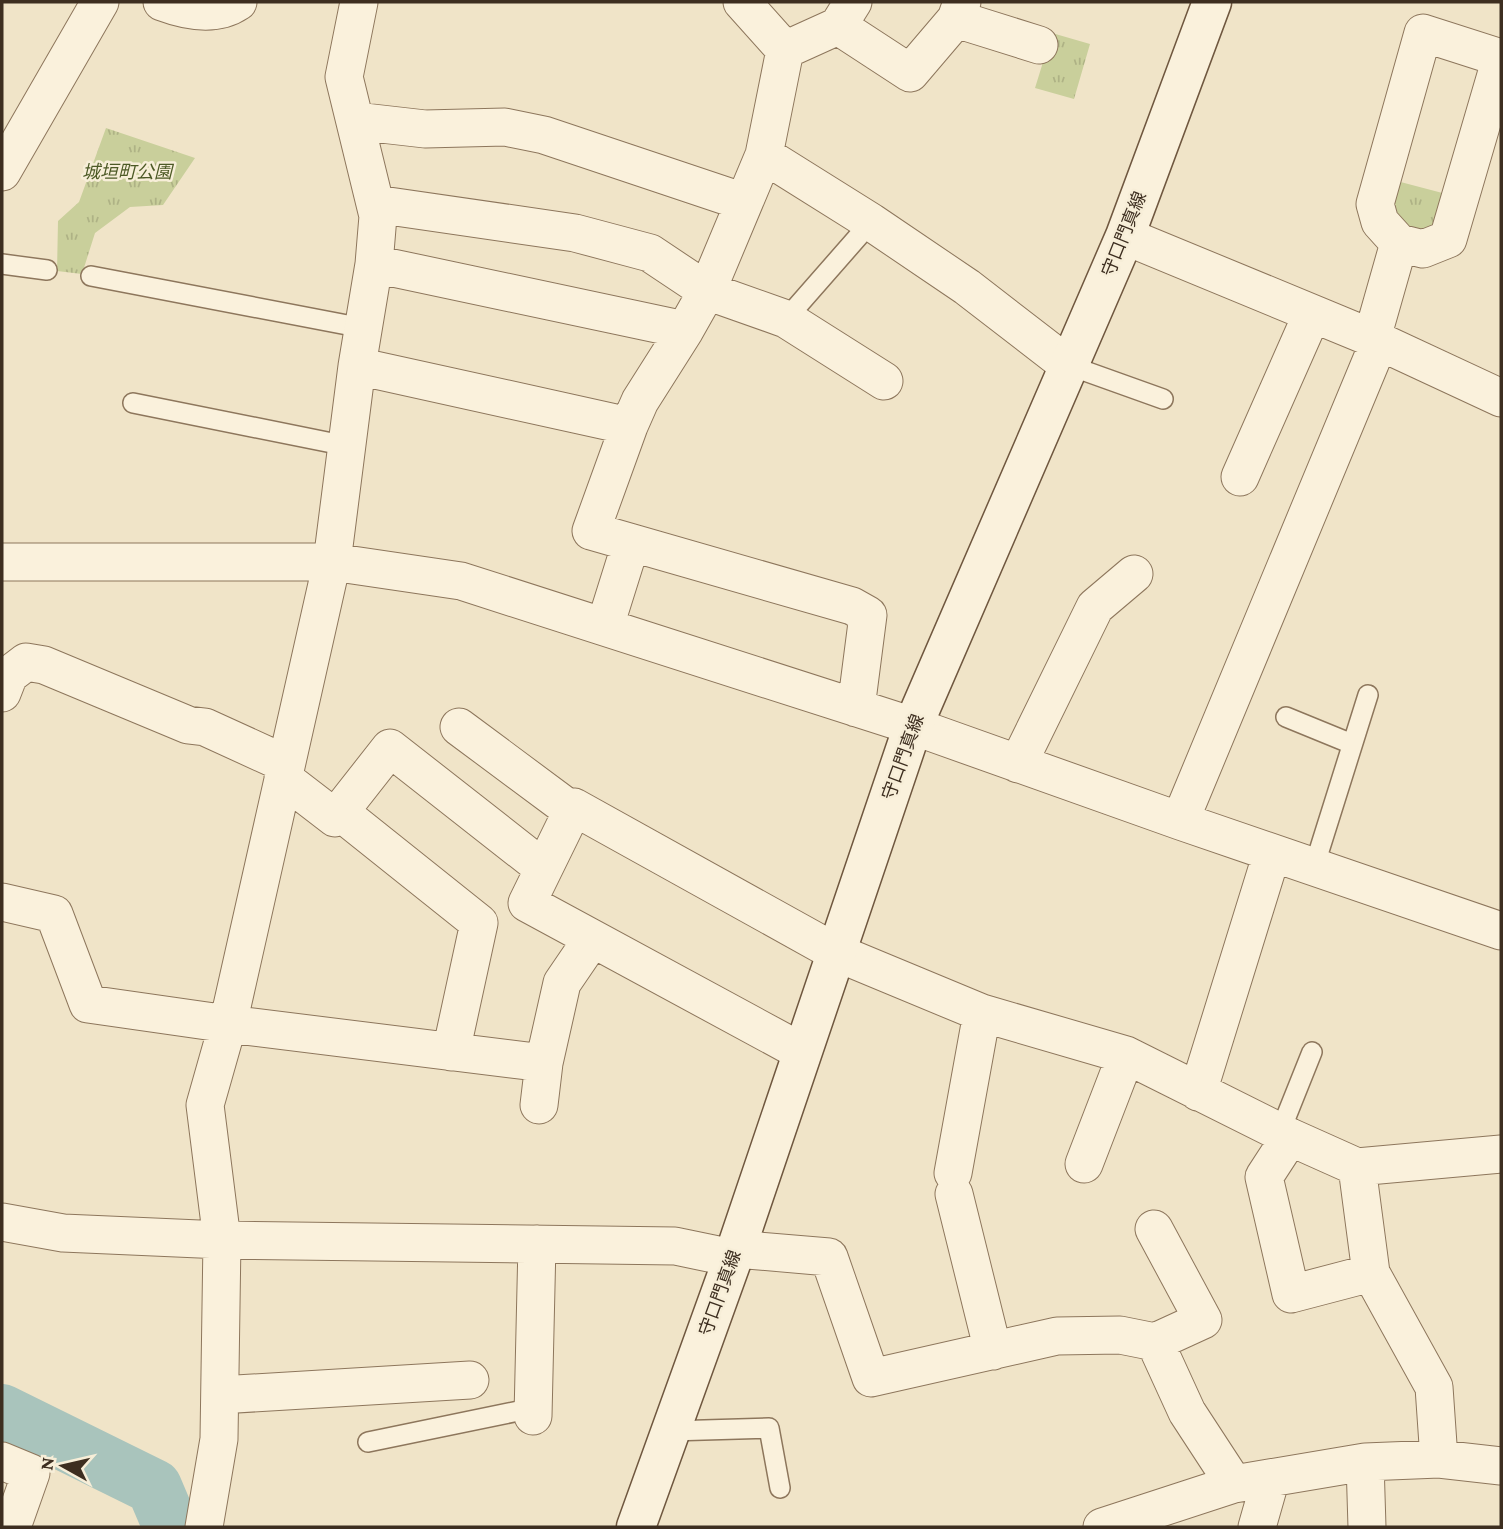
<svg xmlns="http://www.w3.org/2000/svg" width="1503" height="1529" font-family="'Crimson Pro','Noto Sans JP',serif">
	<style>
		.park { fill: url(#park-tufts) }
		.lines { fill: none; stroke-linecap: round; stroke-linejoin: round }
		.river { stroke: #a9c4bc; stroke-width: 56 }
		.lane-casing { stroke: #8d765c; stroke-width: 22 }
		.street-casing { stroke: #8d765c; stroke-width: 39 }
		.secondary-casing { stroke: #6f573f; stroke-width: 41 }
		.lane { stroke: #faf1dc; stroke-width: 19 }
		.street { stroke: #faf1dc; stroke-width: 37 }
		.secondary { stroke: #faf1dc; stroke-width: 38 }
		.labels { text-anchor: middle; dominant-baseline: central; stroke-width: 5; stroke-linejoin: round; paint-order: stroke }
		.park-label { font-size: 18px; font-style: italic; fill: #4d5a26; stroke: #f7eed8 }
		.street-label { font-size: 18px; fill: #3d2e20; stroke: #f7eed8 }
	</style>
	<defs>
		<pattern id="park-tufts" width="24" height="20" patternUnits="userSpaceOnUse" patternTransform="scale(1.75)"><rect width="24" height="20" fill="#c9cf9b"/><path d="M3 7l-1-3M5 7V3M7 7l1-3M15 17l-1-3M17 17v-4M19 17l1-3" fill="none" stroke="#aeb285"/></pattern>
	</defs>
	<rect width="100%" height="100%" fill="#f0e4c8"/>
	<!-- park -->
	<path class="park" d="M1052 33 1090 44 1074 99 1035 88Z
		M106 128 195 158 163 205 130 207 95 233 82 274 57 271 58 221 79 202Z
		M1393 180 1450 195C1441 225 1437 233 1404 231L1390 215Z"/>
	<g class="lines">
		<!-- river -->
		<path class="river" d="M2 1412 154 1487 171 1527"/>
		<defs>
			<path id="lane" d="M2 264 47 270
				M91 276 363 328
				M786 319 871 222
				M1068 365 1163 399
				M133 403 347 446
				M1286 717 1352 744
				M1314 867 1368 695
				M1280 1132 1312 1052
				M670 1431 769 1428 780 1488
				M368 1442 533 1408"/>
			<path id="street" d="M162 2C186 11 216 17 238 2
				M742 2 785 50
				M956 19 1039 45
				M838 26 910 73 956 19 962 2
				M355 121 425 129 505 127 544 135 744 202
				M764 155 871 222 967 287 1068 365
				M2 172 100 2
				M375 204 575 233 650 253 707 291 786 319 884 381
				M1125 236 1372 338 1501 398
				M1399 243 1423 249 1448 239 1501 58
				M374 264 685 330 707 291 764 155 785 50 838 26 853 2
				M1372 338 1399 243 1380 222 1375 204 1423 33 1501 58
				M357 366 629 426 640 401 685 330
				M629 426 591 531 852 606 868 615 856 708
				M1240 477 1312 314
				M2 562H332L461 581 913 726 1180 821 1501 931
				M605 626 631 543
				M2 693 9 675 26 662 44 665 188 725 205 727 286 764
				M459 727 572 811
				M1018 764 1095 607 1134 574
				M283 778 335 818 390 748 543 868
				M340 812 479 923 451 1052
				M1180 821 1379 342
				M2 902 54 914 88 1004 228 1024 544 1063
				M802 1052 527 903 574 807 835 952 982 1013 1126 1055 1290 1137 1357 1167 1371 1273 1434 1387 1439 1459
				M1198 1092 1272 853
				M539 1105 544 1063 562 983 592 939
				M1290 1137 1264 1177 1291 1294 1371 1273
				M1084 1164 1126 1055
				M1357 1167 1501 1154
				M953 1173 982 1013
				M954 1194 993 1351
				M2 1222 63 1233 222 1240 675 1246 733 1258
				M1154 1229 1203 1320 1155 1342 1187 1412 1234 1484
				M736 1249 829 1257 871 1378 1057 1336 1120 1335 1155 1342
				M220 1395 470 1380
				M533 1416 537 1244
				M2 1461 31 1473 12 1527
				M1365 1462 1367 1527
				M204 1527 219 1439 222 1240 205 1105 228 1024 332 562 357 366 374 264 378 216 344 77 359 2
				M1102 1527 1234 1484 1365 1462 1439 1459 1501 1466
				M1257 1527 1271 1478"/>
			<path id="secondary" d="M636 1527 733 1258 913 726 1125 236 1212 2"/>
		</defs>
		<!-- lane casing -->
		<use href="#lane" class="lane-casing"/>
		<!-- street casing -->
		<use href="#street" class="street-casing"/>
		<!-- secondary casing -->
		<use href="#secondary" class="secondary-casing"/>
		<!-- lane -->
		<use href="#lane" class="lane"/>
		<!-- street -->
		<use href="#street" class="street"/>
		<!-- secondary -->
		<use href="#secondary" class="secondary"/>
	</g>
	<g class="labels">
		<!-- park labels -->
		<g class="park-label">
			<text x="127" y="172">城垣町公園</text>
		</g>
		<!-- street labels -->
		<g class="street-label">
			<text transform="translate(1124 234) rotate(-68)">守口門真線</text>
			<text transform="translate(903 757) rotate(-70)">守口門真線</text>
			<text transform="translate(720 1293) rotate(-70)">守口門真線</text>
		</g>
	</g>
	<!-- border -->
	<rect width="1503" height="1529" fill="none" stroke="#3d2e20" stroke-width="7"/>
	<!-- north arrow -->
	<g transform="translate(63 1466) rotate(278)" stroke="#f7eed8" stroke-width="5" paint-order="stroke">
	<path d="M0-5L12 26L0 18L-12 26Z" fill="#3d2e20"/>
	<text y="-10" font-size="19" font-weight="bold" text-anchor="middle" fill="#3d2e20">N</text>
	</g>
</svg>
